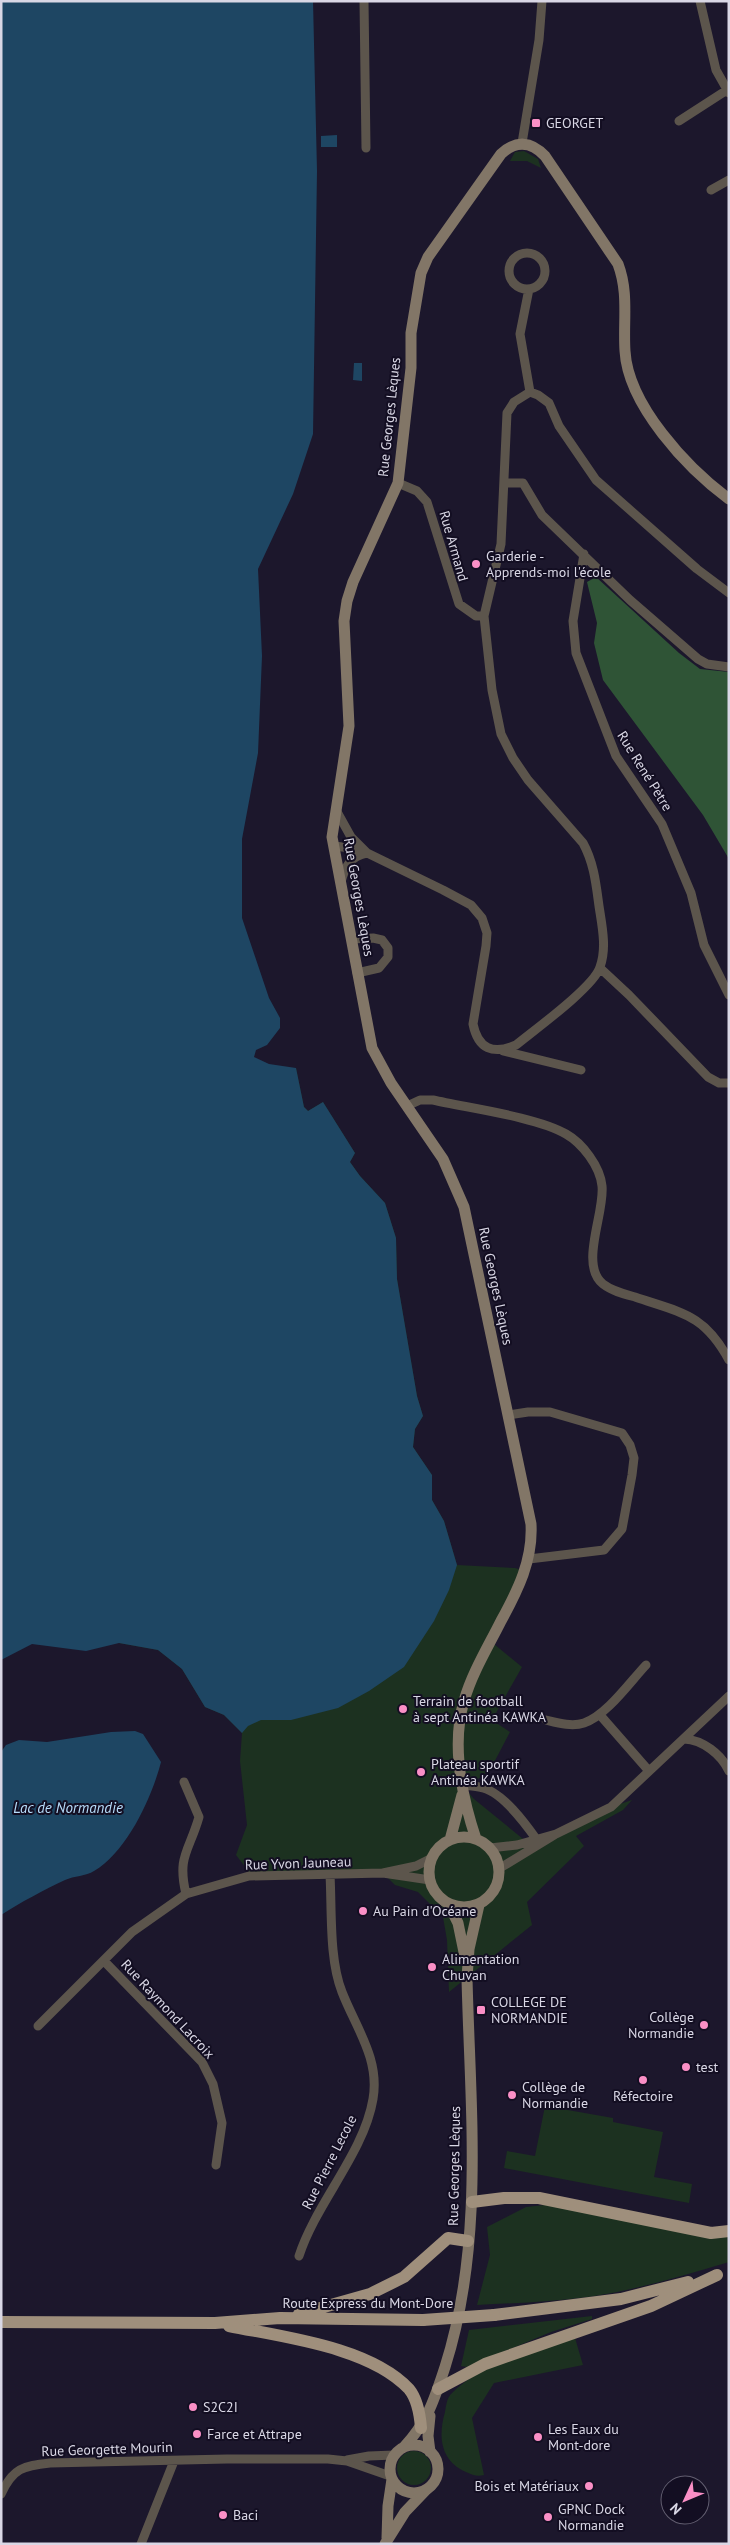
<svg xmlns="http://www.w3.org/2000/svg" width="730" height="2545" font-family="'PT Sans',sans-serif">
	<style>
		.green { fill: #1c3120 }
		.forest { fill: #2f5436 }
		.water { fill: #1e4663 }
		.lines { fill: none; stroke-linecap: round; stroke-linejoin: round }
		.street { stroke: #5c554c; stroke-width: 9 }
		.secondary { stroke: #827667; stroke-width: 11 }
		.primary { stroke: #9f8f7c; stroke-width: 12 }
		.primary-bridge { stroke: #9f8f7c; stroke-width: 12 }
		.poi-dot { fill: #fa8fc6; stroke: #130e22; stroke-width: 2 }
		.labels { text-anchor: middle; dominant-baseline: central; stroke-width: 4; stroke-linejoin: round; paint-order: stroke }
		.poi-label { font-size: 14px; fill: #d9d7e5; stroke: #130e22; text-anchor: start }
		.street-label { font-size: 14px; fill: #d9d7e5; stroke: #130e22 }
		.water-label { font-size: 15px; font-style: italic; fill: #b7ddfb; stroke: #130e22 }
	</style>
	<rect width="100%" height="100%" fill="#1c172c"/>
	<!-- green -->
	<path class="green" d="M524 151 538 159 541 168 527 161H510L515 152Z
		M296 1068 304 1107 308 1111 323 1102 355 1153 350 1162 360 1176 385 1203 396 1238 397 1279 417 1396 423 1416 415 1429 413 1447 432 1475V1500L444 1521 457 1565 515 1568 525 1571 494 1644 522 1667 492 1720 510 1732 488 1774 463 1786 474 1799 533 1847 611 1807 632 1800 623 1810 576 1836 584 1846 527 1902 532 1925 449 1992 447 1940 443 1917 418 1892 395 1885 383 1873 252 1876 236 1855 247 1825 240 1761 242 1733 224 1715 205 1707 182 1669 158 1650 119 1643 285 1113Z
		M545 2106 613 2118V2122L663 2132 654 2177 692 2184 689 2203 504 2168 507 2151 535 2156Z
		M554 2204 729 2236V2262C682 2276 636 2290 588 2297 551 2302 514 2303 477 2305L490 2255 487 2227 526 2207Z
		M592 2316V2319L551 2332 467 2367 461 2366 469 2330Z
		M575 2338 583 2365 494 2383 472 2418 484 2475C477 2477 473 2475 466 2472 440 2461 438 2436 445 2412 446 2406 447 2398 451 2394 483 2362 533 2351 575 2338Z
		M397 2468a17 17 0 1 1 34 0a17 17 0 1 1-34 0Z"/>
	<!-- forest -->
	<path class="forest" d="M596 577 679 653 700 669 729 672V859L703 815 603 680 594 643 597 623 587 582Z"/>
	<!-- water -->
	<path class="water" d="M1 1H313L317 171 313 434 293 494 258 569 262 656 258 753 242 839V918L269 998 280 1018V1028L267 1045 256 1050 254 1057 269 1064 296 1068 304 1107 308 1111 323 1102 355 1153 350 1162 360 1176 385 1203 396 1238 397 1279 417 1396 423 1416 415 1429 413 1447 432 1475V1500L444 1521 457 1565 449 1590 434 1621 404 1667 369 1691 338 1708 291 1720H261L248 1726 242 1733 224 1715 205 1707 182 1669 158 1650 119 1643 86 1651 32 1644 1 1660Z
		M337 135V147H321V136Z
		M354 363H362V381L353 380Z
		M135 1731 143 1734 161 1762C152 1797 127 1852 94 1871 86 1876 74 1876 65 1880 44 1890 21 1902 1 1915V1752L6 1745 19 1740 47 1742 111 1732Z"/>
	<g class="lines">
		<!-- street -->
		<path class="street" d="M364 1 366 148
			M700 1 716 70 729 93
			M679 121 727 90
			M522 143 539 40 542 1
			M711 190 729 180
			M509 271a18 18 0 1 1 36 0a18 18 0 1 1-36 0Z
			M529 289 520 334 530 392
			M398 483 417 491 427 502 459 604 476 616H484
			M505 483H523L542 515 630 600 698 659 707 664 729 667
			M584 554 573 621 576 653 616 756 662 824 691 893 704 945 729 995
			M336 810 351 837 367 853C350 856 345 867 341 882
			M334 846 359 849 443 890 471 905 482 918 487 933 486 946 473 1024C478 1049 493 1055 516 1045 533 1031 594 987 600 967 607 948 602 926 599 906 596 884 594 863 583 843L528 780 513 758 501 734 492 690 484 616 501 544 507 413 514 402 530 392 538 395 549 403 559 426 596 480 697 569 729 593
			M351 939 373 938 382 940 388 948V957L379 968 357 973
			M600 968 629 995 708 1077 719 1083H729
			M503 1051 581 1070
			M407 1106 420 1100H433C468 1108 537 1117 566 1134 582 1143 600 1166 602 1186 605 1213 579 1265 603 1284 612 1291 624 1294 635 1297 682 1313 704 1314 729 1360
			M508 1415 528 1412H550L622 1433 630 1445 634 1458 632 1475 622 1529 604 1550 529 1559
			M600 1715 649 1771
			M546 1720C558 1723 572 1727 584 1723 606 1716 630 1682 646 1665
			M684 1739C703 1740 721 1754 729 1771
			M184 1782 199 1817C189 1852 177 1856 186 1894L249 1876 383 1873
			M463 1785C469 1786 477 1786 483 1788 503 1793 525 1823 537 1840
			M556 1834 611 1807 729 1696
			M490 1848 517 1845 556 1834 500 1868
			M430 1880 383 1873 416 1866 432 1858
			M104 1961 202 2062 213 2084 222 2123 216 2165
			M38 2026 132 1932 186 1894
			M299 2256C316 2203 364 2153 373 2099 380 2059 356 2028 342 1992 329 1959 332 1911 330 1875
			M347 2460 369 2456 394 2455
			M1 2494C13 2468 23 2466 50 2463L227 2459H328L347 2461 390 2476
			M141 2544 174 2461"/>
		<!-- secondary -->
		<path class="secondary" d="M429 1872a35 35 0 1 1 70 0a35 35 0 1 1-70 0Z
			M476 1839C462 1797 451 1745 464 1701 472 1673 488 1647 501 1621 518 1590 533 1560 531 1524L464 1207 443 1159 391 1083 372 1048 332 837 349 726 344 621 347 601 353 582 398 483 411 368V333L421 273 428 257 501 154C516 140 531 141 545 156L618 264C629 293 623 321 625 351 628 405 687 468 729 499
			M450 1840 462 1795
			M449 1905 458 1923 465 1957
			M430 2416 428 2436 430 2452
			M390 2469a24 24 0 1 1 48 0a24 24 0 1 1-48 0Z
			M404 2447C428 2421 434 2400 445 2367 485 2242 470 2107 467 1978L469 1949 479 1905
			M387 2538 388 2506 392 2479
			M385 2544 405 2512 426 2490"/>
		<!-- primary -->
		<path class="primary" d="M472 2202 504 2198H539L711 2233 729 2231
			M299 2314 370 2294 404 2277 448 2238 468 2241
			M494 2315 621 2299 688 2282
			M1 2322 215 2323 280 2318 423 2320
			M229 2326C283 2337 370 2347 409 2389 418 2400 420 2415 421 2428
			M438 2389 485 2364 651 2306 717 2275"/>
		<!-- primary-bridge -->
		<path class="primary-bridge" d="M423 2320 494 2315"/>
	</g>
	<!-- markers -->
	<g class="poi-dot">
		<rect x="531" y="118" width="10" height="10" rx="2.5"/>
		<circle cx="476" cy="564" r="5"/>
		<circle cx="403" cy="1709" r="5"/>
		<circle cx="421" cy="1772" r="5"/>
		<circle cx="363" cy="1911" r="5"/>
		<circle cx="432" cy="1967" r="5"/>
		<rect x="476" y="2005" width="10" height="10" rx="2.5"/>
		<circle cx="704" cy="2025" r="5"/>
		<circle cx="686" cy="2067" r="5"/>
		<circle cx="643" cy="2080" r="5"/>
		<circle cx="512" cy="2095" r="5"/>
		<circle cx="193" cy="2407" r="5"/>
		<circle cx="197" cy="2434" r="5"/>
		<circle cx="538" cy="2437" r="5"/>
		<circle cx="589" cy="2486" r="5"/>
		<circle cx="223" cy="2515" r="5"/>
		<circle cx="548" cy="2517" r="5"/>
	</g>
	<g class="labels">
		<!-- poi labels -->
		<g class="poi-label">
			<text x="546" y="123">GEORGET</text>
			<text x="486" y="556">Garderie -<tspan x="486" dy="16">Apprends-moi l'école</tspan></text>
			<text x="413" y="1701">Terrain de football<tspan x="413" dy="16">à sept Antinéa KAWKA</tspan></text>
			<text x="431" y="1764">Plateau sportif<tspan x="431" dy="16">Antinéa KAWKA</tspan></text>
			<text x="373" y="1911">Au Pain d'Océane</text>
			<text x="442" y="1959">Alimentation<tspan x="442" dy="16">Chuvan</tspan></text>
			<text x="491" y="2002">COLLEGE DE<tspan x="491" dy="16">NORMANDIE</tspan></text>
			<text x="694" y="2017" text-anchor="end">Collège<tspan x="694" dy="16">Normandie</tspan></text>
			<text x="696" y="2067">test</text>
			<text x="522" y="2087">Collège de<tspan x="522" dy="16">Normandie</tspan></text>
			<text x="643" y="2096" text-anchor="middle">Réfectoire</text>
			<text x="203" y="2407">S2C2I</text>
			<text x="548" y="2429">Les Eaux du<tspan x="548" dy="16">Mont-dore</tspan></text>
			<text x="207" y="2434">Farce et Attrape</text>
			<text x="579" y="2486" text-anchor="end">Bois et Matériaux</text>
			<text x="558" y="2509">GPNC Dock<tspan x="558" dy="16">Normandie</tspan></text>
			<text x="233" y="2515">Baci</text>
		</g>
		<!-- street labels -->
		<g class="street-label">
			<text transform="translate(389 417) rotate(-84)">Rue Georges Lèques</text>
			<text transform="translate(454 546) rotate(74)">Rue Armand</text>
			<text transform="translate(645 771) rotate(58)">Rue René Pètre</text>
			<text transform="translate(359 897) rotate(80)">Rue Georges Lèques</text>
			<text transform="translate(496 1286) rotate(78)">Rue Georges Lèques</text>
			<text transform="translate(298 1863) rotate(-2)">Rue Yvon Jauneau</text>
			<text transform="translate(168 2009) rotate(47)">Rue Raymond Lacroix</text>
			<text transform="translate(329 2162) rotate(-63)">Rue Pierre Lecole</text>
			<text transform="translate(454 2166) rotate(-89)">Rue Georges Lèques</text>
			<text x="368" y="2303">Route Express du Mont-Dore</text>
			<text transform="translate(107 2449) rotate(-2)">Rue Georgette Mourin</text>
		</g>
		<!-- water labels -->
		<g class="water-label">
			<text x="68" y="1807">Lac de Normandie</text>
		</g>
	</g>
	<!-- border -->
	<rect width="730" height="2545" fill="none" stroke="#d9d7e5" stroke-width="5"/>
	<!-- north arrow -->
	<g transform="translate(685 2500) rotate(226)"><circle r="24" fill="#130e22" stroke="#625e70"/>
	<path d="M0-4L9 19L0 12L-9 19Z" fill="#fa8fc6"/>
	<text y="-8" font-size="14" font-weight="bold" text-anchor="middle" fill="#d9d7e5">N</text>
	</g>
</svg>
